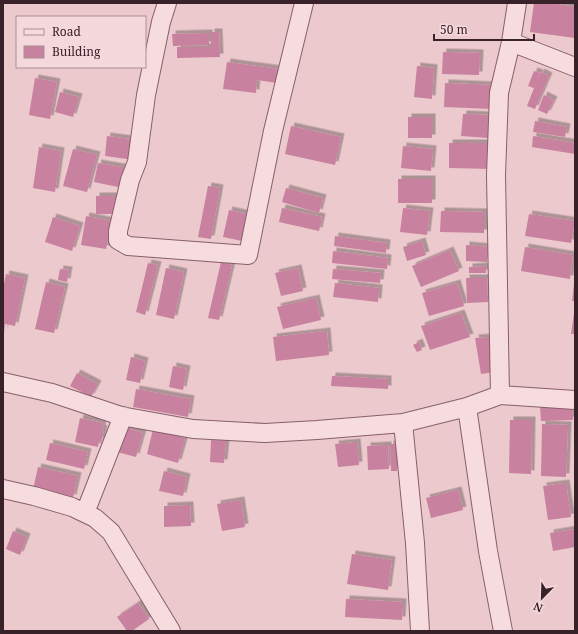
<svg xmlns="http://www.w3.org/2000/svg" width="578" height="634" font-family="'Noto Serif',serif">
	<style>
		.building { fill: #c8819e; filter: url(#shadow) }
		.lines { fill: none; stroke-linecap: round; stroke-linejoin: round }
		.minor-casing { stroke: #875f6b; stroke-width: 20 }
		.minor { stroke: #f7dcdf; stroke-width: 18 }
	</style>
	<defs>
		<filter id="shadow"><feDropShadow dx="3.5" dy="-3.5" stdDeviation="0" flood-color="#0004"/></filter>
	</defs>
	<rect width="100%" height="100%" fill="#ecc9cd"/>
	<!-- building -->
	<path class="building" d="M534 3H551L575 7V38L530 32Z
		M211 32H219L220 57 177 58V47H211Z
		M209 33V45L173 46 172 34Z
		M443 52 480 53 479 75 442 74Z
		M227 62 279 69 277 83 257 80 256 93 223 89Z
		M417 66 434 68 432 99 414 97Z
		M534 71 540 73 535 86 541 72 549 76 535 109 527 106 534 88 528 86Z
		M35 78 57 82 50 119 29 115Z
		M445 83 492 85 491 109 444 107Z
		M60 92 79 97 73 117 55 112Z
		M544 95 554 100 547 114 538 110Z
		M463 114 489 115 488 138 461 136Z
		M408 117H432V138H408Z
		M535 121 567 127 565 137 533 132Z
		M291 126 341 137 335 165 285 154Z
		M107 136 137 140 134 160 105 156Z
		M533 136 575 143V154L532 147Z
		M449 143H493L492 169 449 168Z
		M403 146 433 149 431 171 401 168Z
		M39 147 61 151 55 192 33 188Z
		M73 149 97 155 87 192 63 186Z
		M98 163 127 168 123 188 94 182Z
		M398 179H432V203H398Z
		M208 186 220 188 211 239 198 237Z
		M286 188 323 198 319 213 282 202Z
		M96 196H115L114 214H96Z
		M282 208 322 217 319 231 279 222Z
		M403 208 430 211 427 235 400 232Z
		M229 210 247 214 242 241 223 237Z
		M441 211 484 212V233L440 232Z
		M529 214 575 221 571 243 525 236Z
		M86 216 111 221 106 249 81 245Z
		M53 217 80 226 72 251 45 242Z
		M335 236 387 243 386 253 334 246Z
		M422 241 426 255 407 261 403 247Z
		M466 245 488 247 487 262 466 261Z
		M525 247 573 255 570 279 521 271Z
		M450 250 459 271 421 287 412 266Z
		M333 251 388 258 387 269 332 263Z
		M221 262 232 265 219 320 208 318Z
		M148 263 158 265 145 315 136 312Z
		M486 266V273H469V267Z
		M166 268 184 272 174 319 156 315Z
		M298 268 303 291 281 296 275 273Z
		M60 269 69 270 67 282 58 280Z
		M333 269 381 273 380 283 332 279Z
		M6 274 25 278 15 326 5 324 4 333 3 289Z
		M466 278H487L488 302 467 303Z
		M46 282 65 287 54 333 35 329Z
		M335 283 379 288 378 302 333 297Z
		M457 283 464 306 429 316 422 293Z
		M574 284H575V301H572Z
		M316 298 321 320 283 329 277 307Z
		M461 313 470 337 430 350 421 326Z
		M574 313H575V334H571Z
		M327 331 329 355 276 361 273 337Z
		M490 337 495 372 481 374 475 338Z
		M419 342 422 350 417 352 413 345Z
		M131 357 145 361 140 383 126 380Z
		M173 366 187 369 183 390 169 387Z
		M77 373 98 384 91 397 70 386Z
		M332 376 388 379V389L331 386Z
		M136 389 191 399 188 417 133 407Z
		M572 406 573 420 541 421 540 407Z
		M80 418 103 423 102 428 104 429 101 442 99 441 98 447 75 442Z
		M510 420H532L531 474 509 473Z
		M542 424 568 425 566 477 541 476Z
		M124 427 143 433 136 457 117 452Z
		M153 429 185 438 178 463 147 454Z
		M211 440 226 441 224 463 210 462Z
		M357 442 359 465 338 467 335 444Z
		M50 443 88 452 84 469 46 460Z
		M390 444H397V471H391Z
		M388 445 389 469 368 470 367 446Z
		M38 467 78 476 73 498 33 490Z
		M164 471 187 477 183 496 159 491Z
		M566 483 571 517 548 520 543 486Z
		M458 490 463 510 431 518 426 498Z
		M241 500 245 527 222 531 217 504Z
		M190 505 191 526 164 527V506Z
		M574 529 575 547 553 551 550 533Z
		M13 531 27 537 20 555 6 549Z
		M352 554 392 560 388 590 347 584Z
		M346 599 403 602 402 620 345 617Z
		M138 603 149 619 132 631H127L117 617Z"/>
	<g class="lines">
		<defs>
			<path id="minor" d="M167 3 161 22 146 95 137 162 130 180 118 231V240L128 246 248 255 273 131 304 3
				M511 42 575 67
				M3 382 52 393 121 416 193 429 265 433 317 430 403 423 467 407 500 395 575 400
				M500 395 496 175 499 93 511 42 517 3
				M467 407 488 551 503 631
				M403 423 415 543 420 631
				M3 489 34 496 72 507 95 518 111 532 171 631
				M85 513 123 416"/>
		</defs>
		<!-- minor casing -->
		<use href="#minor" class="minor-casing"/>
		<!-- minor -->
		<use href="#minor" class="minor"/>
	</g>
	<!-- border -->
	<rect width="578" height="634" fill="none" stroke="#392129" stroke-width="8"/>
	<!-- legend -->
	<rect x="16" y="16" width="130" height="52" fill="#f4d8db" stroke="#a98f94"/>
	<rect x="24" y="29" width="20" height="6" fill="#f7dcdf" stroke="#a98f94"/>
	<text x="52" y="36" font-size="12" fill="#392129">Road</text>
	<rect x="24" y="46" width="20" height="12" fill="#c8819e" stroke="#a98f94"/>
	<text x="52" y="56" font-size="12" fill="#392129">Building</text>
	<!-- north arrow -->
	<g transform="translate(542 598) rotate(203)" stroke="#f4d8db" stroke-width="3" paint-order="stroke">
	<path d="M0-3L7 15L0 10L-7 15Z" fill="#392129"/>
	<text y="-6" font-size="11" font-weight="bold" text-anchor="middle" fill="#392129">N</text>
	</g>
	<!-- scale -->
	<path d="M434 34v6h100v-6" fill="none" stroke="#392129" stroke-width="2"/>
	<text x="440" y="34" font-size="12" fill="#392129" stroke="#f4d8db" stroke-width="3" paint-order="stroke">50 m</text>
</svg>
